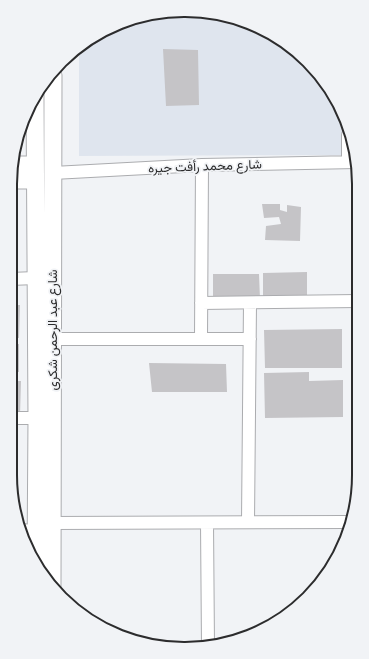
<svg xmlns="http://www.w3.org/2000/svg" width="369" height="659" font-family="'Fira Sans Condensed',Vazirmatn,sans-serif">
	<style>
		.built { fill: #dfe5ee }
		.building { fill: #c5c4c7 }
		.lines { fill: none; stroke-linecap: round; stroke-linejoin: round }
		.street-casing { stroke: #abacaf; stroke-width: 14 }
		.secondary-casing { stroke: #abacaf; stroke-width: 19 }
		.street { stroke: #fff; stroke-width: 12 }
		.secondary { stroke: #fff; stroke-width: 17 }
		.labels { text-anchor: middle; dominant-baseline: central; stroke-width: 3.5; stroke-linejoin: round; paint-order: stroke }
		.street-label { font-size: 13px; fill: #2c2c2d; stroke: #f1f3f6 }
		.rim { fill: none; stroke: #2c2c2d; stroke-width: 2 }
	</style>
	<rect width="100%" height="100%" fill="#f1f3f6"/>
	<!-- built -->
	<path class="built" d="M207 12 272 33 330 88 342 120V155L79 156V46L140 16Z"/>
	<!-- building -->
	<path class="building" d="M163 49 198 50 199 105 166 106Z
		M262 204H280V210L287 212V205L301 207 300 241 265 240 266 226 281 224 279 217 264 218Z
		M307 272V295L263 296V273Z
		M213 274H259L260 299H213Z
		M10 305H20L19 338H10Z
		M342 329V368H265L264 330Z
		M10 344H19V372H10Z
		M149 363 226 364 227 392H152Z
		M309 372V381L343 380V417L265 418 264 373Z
		M10 381H21L20 416H10Z"/>
	<g class="lines">
		<defs>
			<path id="street" d="M348 135V162
				M53 173 202 165 357 162
				M10 279 36 278
				M201 303 358 301
				M52 339H250
				M201 339 202 165
				M10 418H37
				M248 522 250 303
				M51 523 348 522
				M207 523 208 646
				M19 530 37 531"/>
			<path id="secondary" d="M35 96 37 418 36 562
				M13 165H35
				M10 180H35
				M52 586 53 75"/>
		</defs>
		<!-- street casing -->
		<use href="#street" class="street-casing"/>
		<!-- secondary casing -->
		<use href="#secondary" class="secondary-casing"/>
		<!-- street -->
		<use href="#street" class="street"/>
		<!-- secondary -->
		<use href="#secondary" class="secondary"/>
	</g>
	<g class="labels">
		<!-- street labels -->
		<g class="street-label">
			<text transform="translate(205 166) rotate(-2)">شارع محمد رأفت جيره</text>
			<text transform="translate(52 330) rotate(-90)">شارع عبد الرحمن شكرى</text>
		</g>
	</g>
	<!-- crop -->
	<path d="M0 0H369V659H0ZM184 17H185A167 167 0 0 1 352 184V475A167 167 0 0 1 185 642H184A167 167 0 0 1 17 475V184A167 167 0 0 1 184 17Z" fill="#f1f3f6" fill-rule="evenodd"/>
	<path class="rim" d="M184 17H185A167 167 0 0 1 352 184V475A167 167 0 0 1 185 642H184A167 167 0 0 1 17 475V184A167 167 0 0 1 184 17Z"/>
</svg>
